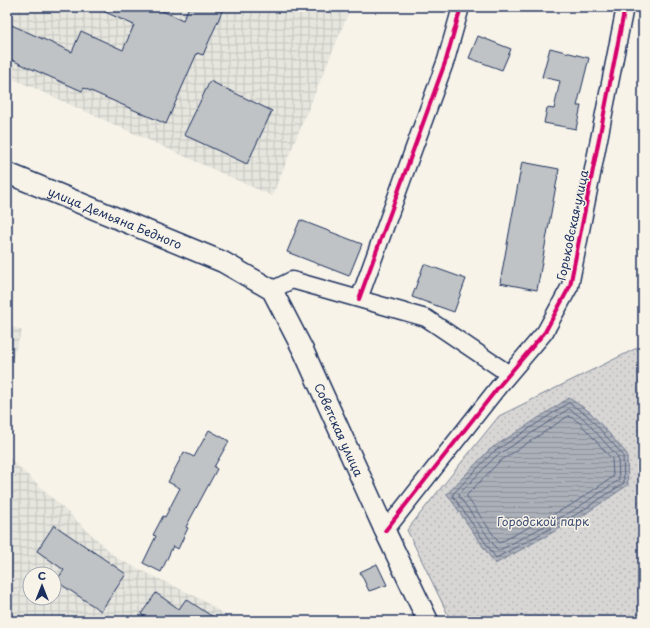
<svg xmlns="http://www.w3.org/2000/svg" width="650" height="628" font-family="'Playpen Sans',sans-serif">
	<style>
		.industrial { fill: url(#industrial-grid); fill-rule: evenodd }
		.park { fill: url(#park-dots); stroke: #798299 }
		.water { fill: url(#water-rules); stroke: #727c95 }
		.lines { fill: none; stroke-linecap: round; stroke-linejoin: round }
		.shore { stroke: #556382; stroke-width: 1 }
		.building { fill: #c0c3c5; stroke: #1b2f5e }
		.minor-casing { stroke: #1b2f5e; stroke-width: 19 }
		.major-casing { stroke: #1b2f5e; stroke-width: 23 }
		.minor { stroke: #f7f3e8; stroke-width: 16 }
		.major { stroke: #f7f3e8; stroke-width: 20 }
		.cycleway-casing { stroke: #f7f3e8; stroke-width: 6 }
		.cycleway { stroke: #d6006c; stroke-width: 4 }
		.labels { text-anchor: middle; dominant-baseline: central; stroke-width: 3; stroke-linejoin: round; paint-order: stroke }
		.street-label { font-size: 12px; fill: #1b2f5e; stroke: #f7f3e8 }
		.park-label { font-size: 12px; fill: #415076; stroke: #f7f3e8 }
	</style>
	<defs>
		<pattern id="industrial-grid" width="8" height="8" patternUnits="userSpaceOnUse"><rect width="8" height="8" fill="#e6e5de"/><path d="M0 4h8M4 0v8" fill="none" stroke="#c5c5c1"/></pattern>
		<pattern id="park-dots" width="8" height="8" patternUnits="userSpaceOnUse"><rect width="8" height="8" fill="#d7d6d4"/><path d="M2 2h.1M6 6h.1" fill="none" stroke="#b8b8b8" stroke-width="1.8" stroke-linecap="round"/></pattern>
		<pattern id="water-rules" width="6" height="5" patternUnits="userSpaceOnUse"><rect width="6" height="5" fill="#acb0b9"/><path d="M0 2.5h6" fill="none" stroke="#8b909a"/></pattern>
	</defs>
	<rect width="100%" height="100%" fill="#f7f3e8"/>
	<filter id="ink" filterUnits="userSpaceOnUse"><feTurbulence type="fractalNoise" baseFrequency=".025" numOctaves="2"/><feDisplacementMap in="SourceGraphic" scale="8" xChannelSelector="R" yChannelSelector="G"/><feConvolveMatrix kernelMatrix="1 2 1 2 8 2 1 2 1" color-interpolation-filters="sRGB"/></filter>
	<g filter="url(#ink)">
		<!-- industrial -->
		<path class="industrial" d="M7 7H351L272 196 7 76Z
			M7 324 22 331 7 374Z
			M7 456 118 559 199 598 235 621H7ZM30 574H54V598H30Z"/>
		<!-- park -->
		<path class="park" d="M643 345V621H451L407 530 499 416Z"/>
		<!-- water -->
		<path class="water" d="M569 398 590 412 627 454 628 485 579 518 495 564 447 494 489 450Z"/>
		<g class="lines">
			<!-- shore -->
			<path class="shore" d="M569 403 587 415 623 455 624 483 577 514 496 558 453 496V494L492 453Z
				M569 409 584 419 618 457 619 480 574 510 498 551 459 496V494L495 457Z
				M569 416 580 423 612 459 613 477 571 505 499 543 467 497V495L499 462Z"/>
		</g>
		<!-- building -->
		<path class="building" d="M94 7H153L183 20 189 7H224L203 55 197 53 166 124 84 88 82 91 7 58V23L72 52 81 31 123 50 134 25Z
			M478 36 511 49 502 70 469 58Z
			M550 48 589 58 577 106H581L576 129 544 123 547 108 554 109 560 81 542 77Z
			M210 81 272 111 247 164 184 135Z
			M522 162 559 169 537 290 500 283Z
			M300 220 362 244 349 276 287 252Z
			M424 264 466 279 454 312 412 297Z
			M209 430 229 441 214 467 217 469 186 527 188 528 178 549 173 546 161 572 143 563 156 536 153 535 163 516 165 517 180 488 168 482 184 452 194 457Z
			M54 525 126 574 101 611 56 581 64 570 37 551Z
			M377 564 387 585 369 591 360 572Z
			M156 593 179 609 186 599 219 621H151L141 614Z"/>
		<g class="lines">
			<defs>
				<path id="minor" d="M272 290 292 280 426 318 509 374
					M359 299 446 60 461 7
					M385 531 500 385 545 332 570 286 625 7"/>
				<g id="major">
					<path id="s1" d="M7 173 223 262 272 290 304 352 385 531 428 621"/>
				</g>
			</defs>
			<!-- minor casing -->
			<use href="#minor" class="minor-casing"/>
			<!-- major casing -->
			<use href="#major" class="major-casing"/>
			<!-- minor -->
			<use href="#minor" class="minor"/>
			<!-- major -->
			<use href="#major" class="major"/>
			<defs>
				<path id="cycleway" d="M359 299 446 60 461 7
					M385 531 500 385 545 332 570 286 625 7"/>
			</defs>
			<!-- cycleway casing -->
			<use href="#cycleway" class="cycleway-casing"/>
			<!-- cycleway -->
			<use href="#cycleway" class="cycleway"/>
		</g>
	</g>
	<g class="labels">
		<!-- street labels -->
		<g class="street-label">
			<text stroke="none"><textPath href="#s1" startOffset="117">улица Демьяна Бедного</textPath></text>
			<text transform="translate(572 225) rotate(-78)">Горьковская улица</text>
			<text stroke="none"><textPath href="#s1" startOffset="445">Советская улица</textPath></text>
		</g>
		<!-- park labels -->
		<g class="park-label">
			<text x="543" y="521">Городской парк</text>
		</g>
	</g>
	<!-- margin -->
	<rect width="650" height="628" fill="none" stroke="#f7f3e8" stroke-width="24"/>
	<rect x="12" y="12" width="626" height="604" fill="none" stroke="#1b2f5e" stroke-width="1.5" filter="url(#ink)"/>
	<!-- north arrow -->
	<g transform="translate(42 586)"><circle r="19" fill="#f7f3e8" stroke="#9fa5b1"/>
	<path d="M0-3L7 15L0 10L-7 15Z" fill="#1b2f5e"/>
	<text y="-6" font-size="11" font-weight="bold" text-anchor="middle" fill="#1b2f5e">С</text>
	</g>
</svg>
